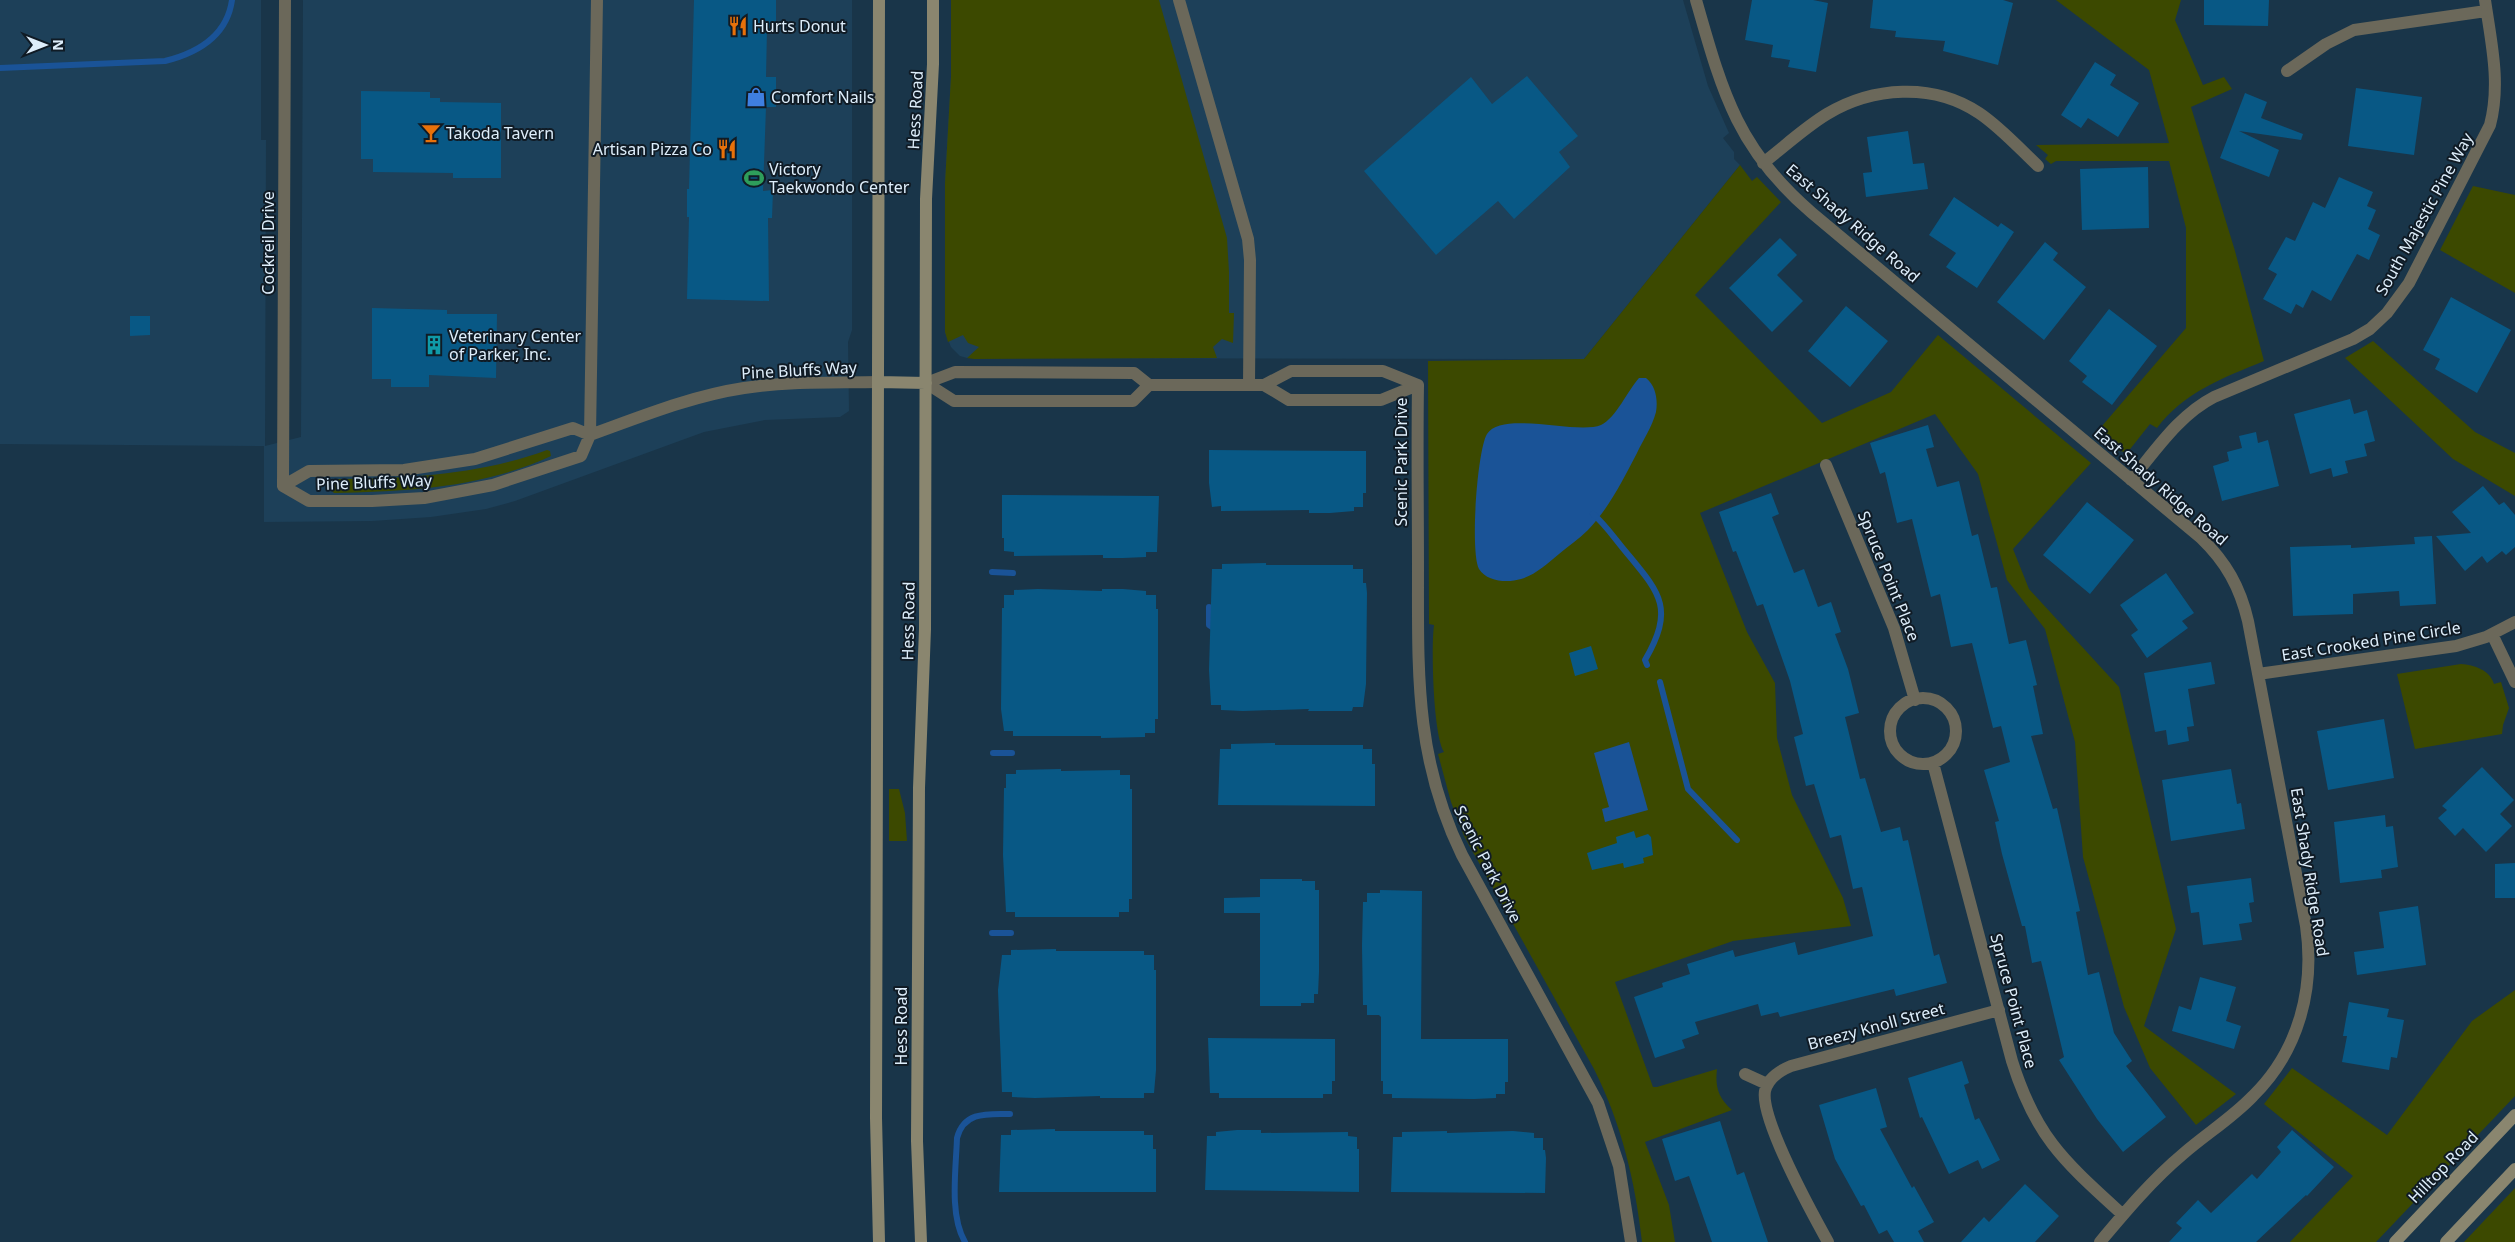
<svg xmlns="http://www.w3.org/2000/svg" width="2515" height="1242" font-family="'Noto Sans',sans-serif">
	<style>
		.built { fill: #1d4059 }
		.green { fill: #3c4900 }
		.water { fill: #1a5397 }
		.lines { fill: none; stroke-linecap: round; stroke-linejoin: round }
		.stream { stroke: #1a5397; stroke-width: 6 }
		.building { fill: #085885 }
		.street { stroke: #6b685a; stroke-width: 12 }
		.secondary { stroke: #8a866f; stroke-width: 12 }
		.labels { text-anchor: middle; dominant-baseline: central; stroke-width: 4; stroke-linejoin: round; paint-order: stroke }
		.poi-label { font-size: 16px; fill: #deeefb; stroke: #101b25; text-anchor: start }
		.street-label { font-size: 16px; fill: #deeefb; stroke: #101b25 }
	</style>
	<rect width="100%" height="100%" fill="#193549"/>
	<!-- built -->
	<path class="built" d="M0 0H261V140H266L265 446 301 437 303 0H852V330L848 342 849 411 840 417 765 420 704 432 515 501 486 509 431 517 372 521 264 522V446L0 444Z
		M951 0H1683L1708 86 1729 133 1723 138 1734 152V159L1740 165 1584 359 967 358 960 356 951 347 945 332V183L951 76Z"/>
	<!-- green -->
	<path class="green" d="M951 0H1159L1227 238 1229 272V313H1234L1233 343 1222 339 1213 347 1217 358 974 359 967 358 979 347 968 343 963 335 948 342 945 332V183L951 76Z
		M2056 0H2181L2175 20 2203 85 2224 77 2232 89 2191 107 2235 251 2264 361C2223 378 2184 392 2157 428L2150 424 2127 453 2114 449 2096 433 2186 328V228L2169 161H2056L2051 164 2045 159 2048 155 2036 145 2169 143 2149 70Z
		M1740 165 1752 181 1757 177 1781 202 1695 295 1822 423 1891 392 1938 335 2091 463 2013 549 2029 589 2119 687 2176 929 2144 1026 2236 1094 2196 1125 2150 1068 2124 1007 2083 857 2075 742 2045 629 2007 580 1978 474 1935 414 1700 513 1747 632 1775 683 1777 738 1792 795 1843 898 1851 926 1733 941 1615 982 1653 1087H1657L1717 1069C1715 1086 1718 1098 1732 1110L1645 1142 1669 1205 1675 1242H1642C1635 1181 1622 1125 1594 1069L1464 836 1451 802 1438 754 1444 752C1433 735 1431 646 1434 625L1429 624 1428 361 1584 359Z
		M2473 186 2515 195V293L2440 250Z
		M2373 341 2475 432 2515 453V496L2453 459 2345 358Z
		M547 450 550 451 551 456C482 488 408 491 334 493L332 491 334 479C405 479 479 475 547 450Z
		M2461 664C2474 665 2490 670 2494 684L2501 682 2509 708 2503 725 2502 734 2415 749 2397 674Z
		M889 789H899L905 813 907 841H889Z
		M2515 990V1096L2376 1242H2290L2353 1176 2264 1104 2292 1068 2387 1135 2472 1021Z
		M2515 1188V1242H2464Z"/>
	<!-- water -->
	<path class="water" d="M1639 378H1646C1656 386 1658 400 1656 412 1652 427 1643 440 1637 453 1623 480 1609 508 1588 530 1579 539 1568 546 1559 554 1547 564 1535 575 1521 579 1508 583 1487 582 1479 569 1470 552 1477 451 1487 434 1502 410 1577 435 1601 425 1616 418 1628 390 1639 378Z
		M1629 742 1648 810 1605 822 1602 809 1609 807 1594 753Z"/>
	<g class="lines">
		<!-- stream -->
		<path class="stream" d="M0 68 165 61C197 53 227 36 232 0
			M1593 514C1605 524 1615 539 1626 552 1660 593 1675 608 1645 660L1647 665
			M992 572 1013 573
			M1209 607V625L1218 631
			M1660 682 1688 789 1737 840
			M993 753H1012
			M992 933H1011
			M965 1242C949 1215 956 1169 957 1138 964 1111 988 1114 1010 1114"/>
	</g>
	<!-- building -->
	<path class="building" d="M694 0H776V28H767L766 77H776V107H766L763 191 773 190 772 218H768L769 301 687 299 689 217H687V189H689Z
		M1752 0H1813L1828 3 1816 72 1788 67 1790 60 1771 57 1773 45 1745 40Z
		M1873 0H2003L2013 3 1998 65 1943 51 1945 41 1895 37 1896 31 1870 28Z
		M2204 0H2269L2268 26 2204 25Z
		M2095 62 2116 75 2110 85 2139 103 2118 137 2088 118 2081 128 2061 115Z
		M1527 76 1578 136 1559 152 1570 167 1514 219 1498 201 1436 255 1364 171 1471 77 1492 104Z
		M2356 88 2422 97 2414 155 2348 146Z
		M361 91 430 92V98H440V102L501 103V178H453V173L373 172V159H361Z
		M2245 93 2267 102 2261 118 2303 134 2301 140 2239 131 2279 150 2269 177 2220 158Z
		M1908 131 1913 164 1924 163 1928 189 1866 197 1863 173 1872 172 1867 137Z
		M2148 167 2149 228 2082 230 2080 169Z
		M2339 177 2373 192 2367 206 2376 210 2368 229 2380 235 2369 260 2357 254 2331 301 2312 290 2303 308 2296 304 2291 314 2263 299 2277 274 2268 269 2286 237 2295 241 2313 202 2325 208Z
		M1954 197 1998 227 2001 223 2014 232 1977 288 1946 267 1956 253 1929 235Z
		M1780 238 1797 255 1777 275 1803 301 1772 332 1729 288Z
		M2045 242 2058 253 2053 260 2086 287 2044 340 1997 302Z
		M2451 297 2511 330 2477 393 2435 369 2440 359 2423 350Z
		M1846 306 1888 341 1850 387 1808 351Z
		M372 308 447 310V314H497L496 378 429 375V387H391V379H372Z
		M2109 309 2157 346 2112 405 2082 382 2087 376 2069 361Z
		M130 316H150V335L130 336Z
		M2350 399 2354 414 2367 410 2375 441 2364 444 2367 456 2345 461 2348 473 2333 477 2331 468 2310 474 2294 414Z
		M1928 425 1934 447 1926 449 1937 487 1959 481 1972 536 1978 534 1991 588 1997 587 2009 644 2026 640 2037 685 2033 686 2043 734 2031 736 2053 809 2057 808 2080 911 2076 912 2088 975 2099 972 2114 1033 2132 1061 2126 1066 2166 1117 2123 1152 2097 1119 2059 1060 2064 1057 2041 961 2032 963 2025 926H2022L2002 854 1995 822 1999 821 1984 770 2010 762 2001 726 1993 728 1972 643 1951 647 1940 594 1931 597 1912 519 1897 523 1885 472 1880 474 1870 443Z
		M2256 432 2258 443 2268 440 2279 486 2222 501 2213 466 2229 461 2227 452 2242 448 2239 436Z
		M1209 450 1366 451V493H1363V507H1354V511L1330 513H1309V510L1221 511V506L1212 507 1209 483Z
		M2483 486 2499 505 2504 502 2515 515V547L2506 555 2502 551 2487 563 2482 556 2465 571 2436 536 2471 533 2452 512Z
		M1771 493 1779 514 1772 517 1794 573 1804 569 1818 607 1831 602 1841 632 1835 634 1848 669 1859 713 1845 717 1860 779 1865 778 1881 832 1900 827 1903 841 1908 840 1934 956 1939 954 1947 983 1896 996 1894 989 1780 1017 1778 1012 1761 1016 1758 1004 1695 1022 1699 1034 1682 1040 1685 1048 1655 1058 1634 997 1663 987 1662 983 1690 974 1687 964 1733 950 1735 957 1795 942 1798 955 1873 936 1862 887 1853 889 1841 835 1830 838 1814 784 1806 786 1794 737 1803 734 1790 681 1763 604 1757 606 1736 551 1733 552 1719 512Z
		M1002 495 1159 496 1157 552H1146V557L1123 558H1103V555L1014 556V552L1004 551V538H1002Z
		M2087 502 2134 540 2090 594 2043 555Z
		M2432 536 2436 604 2400 606 2399 591 2353 594V614L2293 616 2290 547 2351 545V548L2415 544 2414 537Z
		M1266 563V565H1353V569H1363V583H1366L1367 593 1366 684 1363 707H1353L1352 711H1308L1309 709 1243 711 1221 710V705H1211L1209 670 1212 569H1222V564Z
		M2166 573 2194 613 2182 621 2188 628 2147 658 2131 635 2138 630 2120 605Z
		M1038 589 1102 591V589H1123L1146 591V595H1156V609H1158V719H1155V733H1145V737L1101 738V736H1013V731H1004L1001 709 1002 608H1004V595H1014V590Z
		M1591 646 1598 669 1575 676 1569 653Z
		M2211 662 2215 684 2188 689 2194 726 2187 727 2189 741 2168 745 2166 730 2155 732 2144 673Z
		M2384 719 2394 778 2328 790 2317 731Z
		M1275 743V745H1363V749H1372V764H1375V806L1218 805 1220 749H1231V744Z
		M2482 767 2514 800 2500 814 2512 826 2486 852 2463 828 2455 836 2438 818 2447 810 2442 806Z
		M1061 769V771L1120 770V775H1130V789H1132V899H1129V912H1119V917H1015V912H1006L1003 855 1004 788H1006V774H1016V770Z
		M2231 769 2237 804 2241 803 2245 829 2171 841 2162 780Z
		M2385 815 2386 827 2393 826 2398 867 2381 870 2382 878 2340 883 2334 822Z
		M1634 831 1636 838 1648 834 1651 837 1653 855 1643 858 1644 863 1624 868 1623 863 1592 870 1587 853 1617 843 1616 837Z
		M2515 863V898H2495V864Z
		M2251 878 2254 902 2249 903 2252 922 2239 924 2242 940 2203 945 2199 912 2191 913 2187 886Z
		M1260 879H1302V881H1315V890H1319V972L1318 994H1314V1003H1301V1006H1260V913H1224V898L1260 897Z
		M1380 890 1422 891 1421 1039H1508V1082H1505V1094H1496V1098L1474 1099 1392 1098V1094H1383V1081H1381V1017L1379 1015H1367V1005H1363L1362 946 1363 902H1367V893H1380Z
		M2418 906 2426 965 2357 975 2354 952 2384 948 2379 912Z
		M1056 949V951H1144V955H1154V970H1156V1070L1154 1093H1144V1098H1100V1096L1035 1098 1012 1097V1092H1002L998 990 1002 955H1011V950Z
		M2200 977 2236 987 2226 1021 2241 1026 2234 1049 2172 1031 2179 1006 2191 1010Z
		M2349 1002 2389 1009 2387 1017 2404 1020 2397 1058 2391 1057 2389 1070 2342 1062 2347 1036H2343Z
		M1208 1038 1335 1039V1081H1332V1094H1323V1098H1219V1093H1210Z
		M1962 1061 1969 1083 1964 1085 1975 1120 1979 1118 2000 1160 1982 1169 1978 1160 1949 1174 1922 1117 1920 1118 1908 1078Z
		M1876 1088 1887 1127 1880 1129 1912 1188 1914 1186 1934 1222 1918 1231 1924 1242H1894L1887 1230 1879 1234 1864 1205 1861 1206 1835 1159 1819 1105Z
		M1720 1121 1737 1175 1744 1172 1768 1242H1712L1689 1176 1675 1181 1662 1139Z
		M1055 1129V1131H1144V1135H1153V1149H1156V1192H999L1001 1135H1011V1130Z
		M1237 1130H1261V1133L1348 1132V1136L1357 1137V1149H1359V1192L1205 1190 1207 1136H1216V1132Z
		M2292 1130 2334 1167 2307 1196 2306 1195 2256 1242H2169L2182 1228 2176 1223 2198 1200 2211 1213 2252 1174 2257 1179 2281 1152 2277 1147Z
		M1447 1131V1133L1513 1131 1534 1133V1138H1543V1150H1545L1546 1158 1545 1193 1391 1192 1393 1137H1402V1132Z
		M2025 1184 2059 1216 2035 1242H1961L1984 1217 1989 1222Z"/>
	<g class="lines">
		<!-- street -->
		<path class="street" d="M1179 0 1248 239 1250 260 1249 385
			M1696 0C1722 91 1737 149 1812 213L2201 538C2226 562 2240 587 2248 621L2306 926C2315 988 2299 1051 2253 1096 2232 1118 2206 1134 2183 1154 2152 1180 2126 1211 2100 1242
			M2287 71 2326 44 2354 30 2486 11
			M1763 163C1784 147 1804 128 1827 114 1872 87 1933 82 1979 113 2000 127 2019 148 2038 166
			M926 383 955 372 1134 373 1149 385H1264L1291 371H1383L1418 385
			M926 383 954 401H1133L1149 385
			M1264 385 1289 400H1381L1418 385
			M1418 385C1417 447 1418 508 1418 570 1418 674 1415 759 1462 855L1598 1103 1619 1166 1631 1242
			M1826 465 1894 628 1915 700
			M2131 480C2156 450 2179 415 2214 397L2353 339 2370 329 2387 313 2409 283 2490 125C2501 83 2491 42 2485 0
			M283 486 309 501H372L424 498 493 485 581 456 590 435 597 0
			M283 486 309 471 404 470 475 459 573 428 590 435C640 417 691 396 744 388 789 381 834 383 879 382
			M283 486 285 0
			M2492 634 2515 682
			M2258 674 2456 646 2486 637 2515 622
			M1890 731a33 33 0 1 1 66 0a33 33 0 1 1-66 0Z
			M1933 763 2012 1061C2036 1138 2065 1162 2123 1215
			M1745 1074 1767 1084
			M1828 1242C1813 1215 1760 1119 1765 1091 1768 1078 1779 1071 1791 1066L1999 1010"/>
		<!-- secondary -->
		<path class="secondary" d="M879 0 876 1118 879 1242
			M879 382 926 383
			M921 1242 917 1141 919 788 925 629 926 199 933 64V0
			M2395 1242 2515 1115
			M2446 1242 2515 1169"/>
	</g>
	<!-- icons -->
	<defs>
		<symbol id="restaurant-bare" viewBox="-9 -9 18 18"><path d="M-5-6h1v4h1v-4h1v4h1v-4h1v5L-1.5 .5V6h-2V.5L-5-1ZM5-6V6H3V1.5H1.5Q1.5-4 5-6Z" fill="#e8710a" stroke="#101b25" stroke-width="2.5" paint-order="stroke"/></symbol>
		<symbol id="shop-bare" viewBox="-9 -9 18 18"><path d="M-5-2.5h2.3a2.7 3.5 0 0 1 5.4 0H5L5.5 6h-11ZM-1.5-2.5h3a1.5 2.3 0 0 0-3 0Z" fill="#3f7fe0" stroke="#101b25" stroke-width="2.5" paint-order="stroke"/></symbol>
		<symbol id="bar-bare" viewBox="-9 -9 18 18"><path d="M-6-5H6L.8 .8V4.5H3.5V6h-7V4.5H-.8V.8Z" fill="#e8710a" stroke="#101b25" stroke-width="2.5" paint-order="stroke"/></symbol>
		<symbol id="stadium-bare" viewBox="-9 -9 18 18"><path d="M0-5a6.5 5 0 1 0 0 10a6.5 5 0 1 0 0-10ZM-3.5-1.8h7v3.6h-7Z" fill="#2e9e5b" stroke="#101b25" stroke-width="2.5" paint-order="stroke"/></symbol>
		<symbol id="building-bare" viewBox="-9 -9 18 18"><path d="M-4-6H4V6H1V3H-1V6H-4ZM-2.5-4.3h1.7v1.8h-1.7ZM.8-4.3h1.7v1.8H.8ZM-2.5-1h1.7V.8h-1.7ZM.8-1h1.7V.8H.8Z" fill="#0f9aa8" stroke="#101b25" stroke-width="2.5" paint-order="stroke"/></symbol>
	</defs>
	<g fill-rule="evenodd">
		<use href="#restaurant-bare" x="724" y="12" width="28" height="28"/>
		<use href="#shop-bare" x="742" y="83" width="28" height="28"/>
		<use href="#bar-bare" x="417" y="119" width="28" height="28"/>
		<use href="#restaurant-bare" x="713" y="135" width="28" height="28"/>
		<use href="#stadium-bare" x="740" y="164" width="28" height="28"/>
		<use href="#building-bare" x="420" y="331" width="28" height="28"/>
	</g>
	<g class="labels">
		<!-- poi labels -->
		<g class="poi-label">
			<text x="753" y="26">Hurts Donut</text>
			<text x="771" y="97">Comfort Nails</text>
			<text x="446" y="133">Takoda Tavern</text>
			<text x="712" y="149" text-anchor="end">Artisan Pizza Co</text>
			<text x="769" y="169">Victory<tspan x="769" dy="18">Taekwondo Center</tspan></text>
			<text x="449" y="336">Veterinary Center<tspan x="449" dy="18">of Parker, Inc.</tspan></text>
		</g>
		<!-- street labels -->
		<g class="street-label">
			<text transform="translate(915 110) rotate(-87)">Hess Road</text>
			<text transform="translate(2424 214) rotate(-61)">South Majestic Pine Way</text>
			<text transform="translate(1853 223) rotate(41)">East Shady Ridge Road</text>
			<text transform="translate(268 243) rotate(-90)">Cockreil Drive</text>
			<text transform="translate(799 370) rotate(-3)">Pine Bluffs Way</text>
			<text transform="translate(1401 462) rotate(-90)">Scenic Park Drive</text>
			<text transform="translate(374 482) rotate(-2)">Pine Bluffs Way</text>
			<text transform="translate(2161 486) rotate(41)">East Shady Ridge Road</text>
			<text transform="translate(1889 576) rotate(68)">Spruce Point Place</text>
			<text transform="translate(908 621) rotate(-89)">Hess Road</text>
			<text transform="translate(2371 641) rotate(-9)">East Crooked Pine Circle</text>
			<text transform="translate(1488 864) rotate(63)">Scenic Park Drive</text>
			<text transform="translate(2310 872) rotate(81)">East Shady Ridge Road</text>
			<text transform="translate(2014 1001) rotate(75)">Spruce Point Place</text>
			<text transform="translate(901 1026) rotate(-90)">Hess Road</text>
			<text transform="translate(1876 1026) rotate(-15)">Breezy Knoll Street</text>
			<text transform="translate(2443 1167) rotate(-46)">Hilltop Road</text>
		</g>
	</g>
	<!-- north arrow -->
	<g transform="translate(45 45) rotate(90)" stroke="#101b25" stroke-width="4" paint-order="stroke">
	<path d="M0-4L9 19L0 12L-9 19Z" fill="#deeefb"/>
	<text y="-8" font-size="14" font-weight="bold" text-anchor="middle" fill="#deeefb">N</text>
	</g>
</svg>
